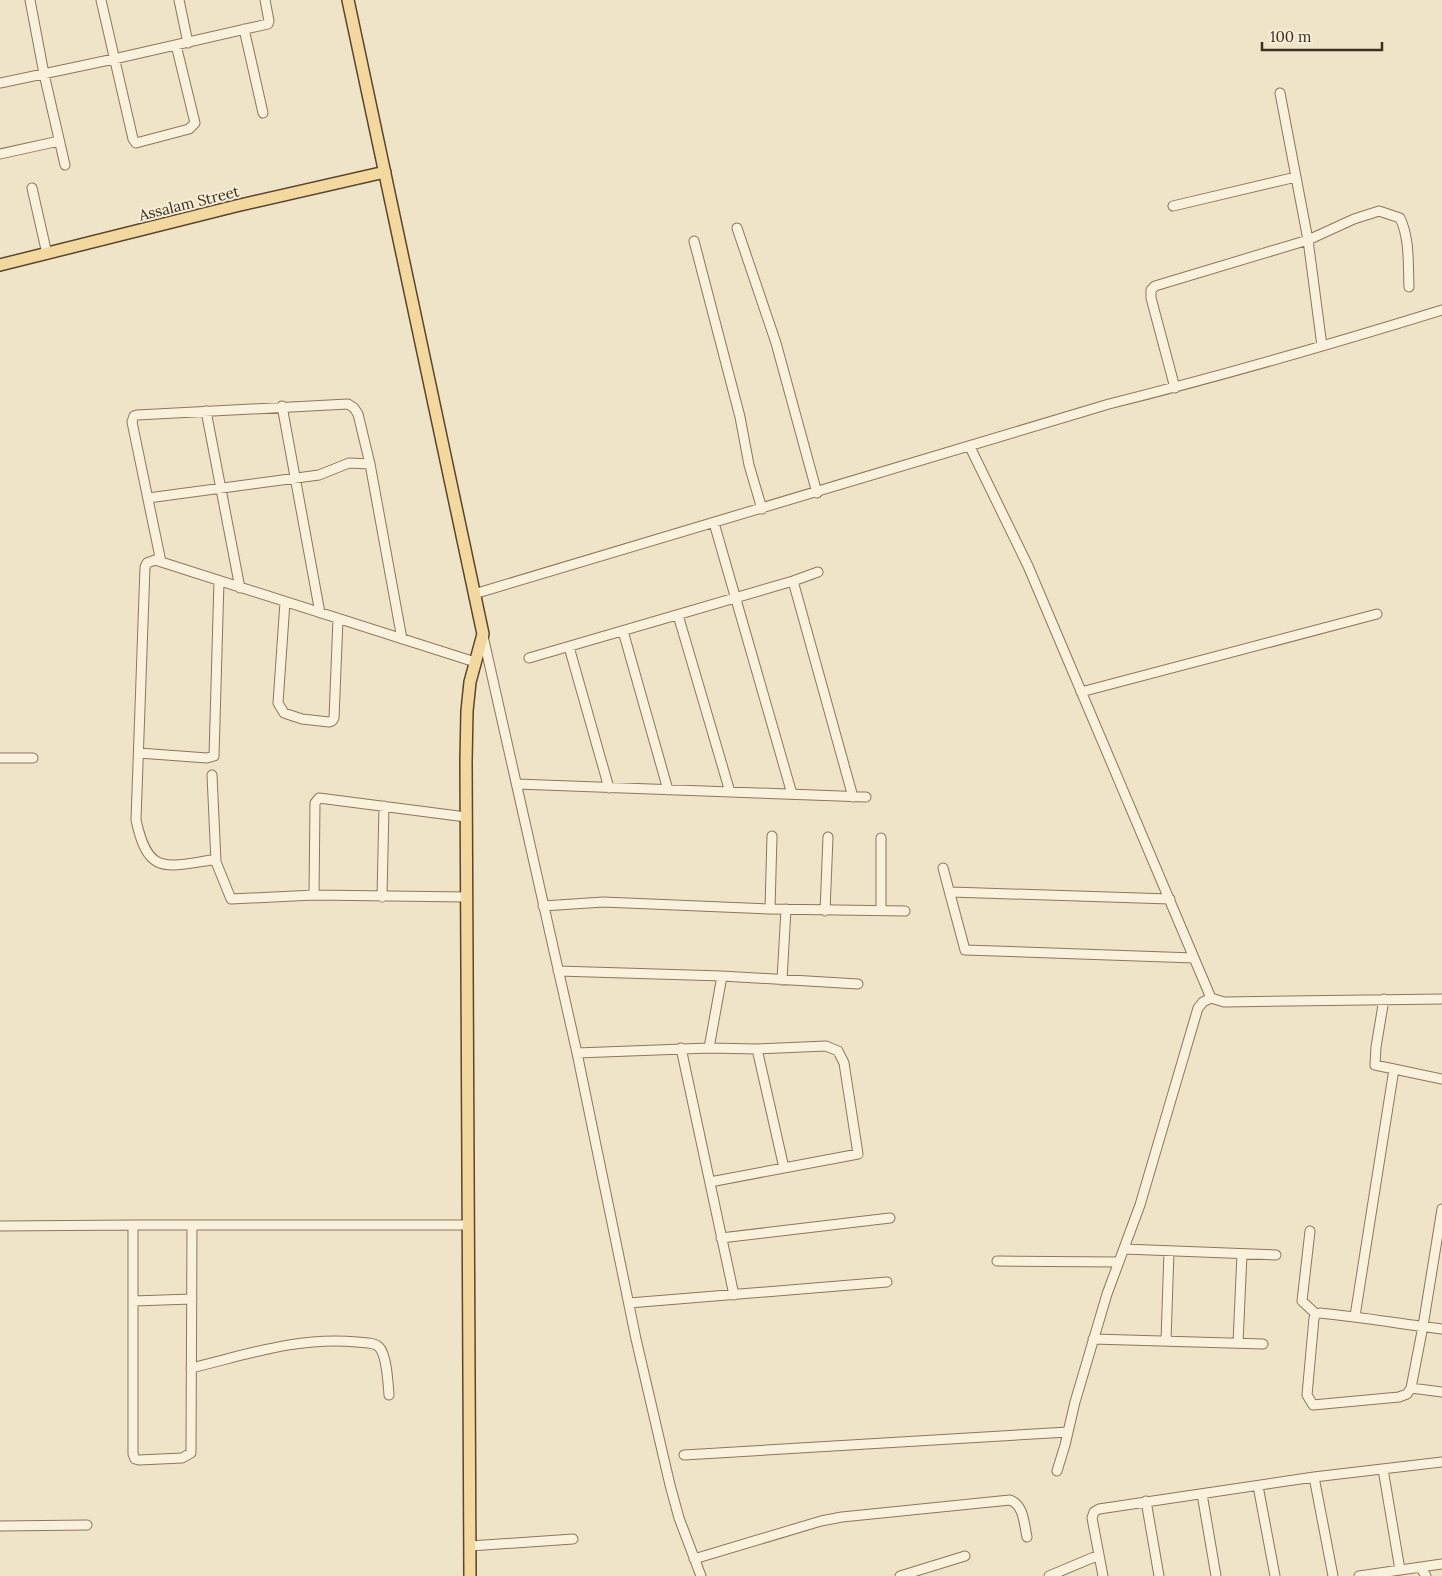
<svg xmlns="http://www.w3.org/2000/svg" width="1442" height="1576" font-family="Lora,serif">
	<style>
		.lines { fill: none; stroke-linecap: round; stroke-linejoin: round }
		.minor-casing { stroke: #8d765c; stroke-width: 11 }
		.major-casing { stroke: #5b4430; stroke-width: 14 }
		.minor { stroke: #faf1dc; stroke-width: 9 }
		.major { stroke: #f3d9a0; stroke-width: 11 }
		.labels { text-anchor: middle; dominant-baseline: central; stroke-width: 4; stroke-linejoin: round; paint-order: stroke }
		.street-label { font-size: 15px; fill: #3d2e20; stroke: #f7eed8 }
	</style>
	<rect width="100%" height="100%" fill="#f0e4c8"/>
	<g class="lines">
		<defs>
			<path id="minor" d="M30 0 44 74 65 165
				M101 0 133 139 136 143 189 129 195 123 176 45
				M179 0 188 43
				M244 29 263 113
				M0 83 114 59 268 24 269 21 265 0
				M1280 93 1308 240 1322 346
				M0 154 59 141
				M32 188 47 254
				M1173 206 1296 177
				M737 228 776 343 817 493
				M694 241 740 417 749 465 762 509
				M1175 388 1151 298V290L1155 286 1308 240 1354 219 1379 211 1400 218C1410 239 1408 265 1409 287
				M282 406 320 613
				M206 411 240 588
				M970 447 1028 566 1211 998 1224 1002 1442 999
				M148 498 319 475 349 463 370 464
				M714 523 792 794
				M161 562 132 422 134 416 137 415 348 404 354 408 358 414 370 464 402 639
				M793 581 853 797
				M474 594 1109 404C1221 376 1332 344 1442 310
				M285 602 278 703 284 713 302 719 329 722 332 721 334 718 338 619
				M678 615 730 792
				M623 631 668 790
				M483 636 577 1053 636 1339 670 1485 679 1518 701 1576
				M569 647 609 788
				M529 658 793 581 818 572
				M1081 692 1377 614
				M139 753 207 758 214 756 219 581
				M0 758H33
				M212 775 216 862
				M517 784 866 797
				M466 817 319 798 315 803 314 895 466 897
				M943 868 965 950 1194 958
				M951 892 1170 899
				M314 895 231 899 216 862 212 860C164 867 148 875 136 820L145 567 147 563 155 560 475 662
				M382 897 384 806
				M543 906 603 902 770 909 905 911
				M770 909 772 836
				M881 910V838
				M825 911 828 837
				M558 971 722 976 858 984
				M782 980 786 909
				M1384 999 1376 1047 1375 1065 1442 1079
				M681 1048 734 1295
				M709 1048 722 976
				M757 1049 784 1168
				M577 1053 709 1048 757 1049 826 1046 838 1051 844 1063 858 1154 710 1182
				M1442 1209 1423 1326 1411 1388 1407 1394 1399 1397 1313 1405 1307 1395 1314 1318 1316 1314 1320 1313C1361 1317 1401 1324 1442 1329
				M0 1226 133 1225
				M192 1226 191 1453 182 1458 139 1460 135 1459 133 1454V1225H468
				M1310 1231 1302 1301 1316 1314
				M721 1238 890 1218
				M1124 1249 1276 1255
				M997 1261 1119 1262
				M133 1301 192 1299
				M629 1303 887 1282
				M1355 1316 1394 1069
				M1093 1339 1263 1344
				M1166 1341 1169 1251
				M1238 1343 1242 1254
				M191 1368C246 1355 299 1336 357 1342 364 1343 374 1342 379 1347 387 1355 388 1384 389 1395
				M1411 1388 1442 1392
				M684 1455 1068 1432
				M1383 1469 1400 1570
				M1057 1471 1065 1445 1075 1402 1107 1294 1140 1205 1198 1008 1203 1002 1211 998
				M1314 1477 1333 1576
				M1258 1486 1275 1576
				M1202 1494 1216 1576
				M1146 1501 1159 1576
				M0 1526 87 1525
				M470 1546 573 1539
				M694 1559 821 1521 842 1517 1010 1500C1024 1505 1024 1524 1027 1537
				M1420 1567 1426 1576
				M900 1576 965 1556
				M1049 1576 1099 1555
				M1103 1576 1092 1518 1094 1512 1099 1509 1314 1477 1442 1462
				M1359 1576 1442 1564"/>
			<path id="major" d="M348 0 483 634 470 682 467 711 466 761 470 1576
				M0 265 236 206 385 172"/>
		</defs>
		<!-- minor casing -->
		<use href="#minor" class="minor-casing"/>
		<!-- major casing -->
		<use href="#major" class="major-casing"/>
		<!-- minor -->
		<use href="#minor" class="minor"/>
		<!-- major -->
		<use href="#major" class="major"/>
	</g>
	<g class="labels">
		<!-- street labels -->
		<g class="street-label">
			<text transform="translate(189 203) rotate(-14)">Assalam Street</text>
		</g>
	</g>
	<!-- scale -->
	<path d="M1262 42v8h120v-8" fill="none" stroke="#3d2e20" stroke-width="2.5"/>
	<text x="1270" y="42" font-size="15" fill="#3d2e20" stroke="#f7eed8" stroke-width="4" paint-order="stroke">100 m</text>
</svg>
